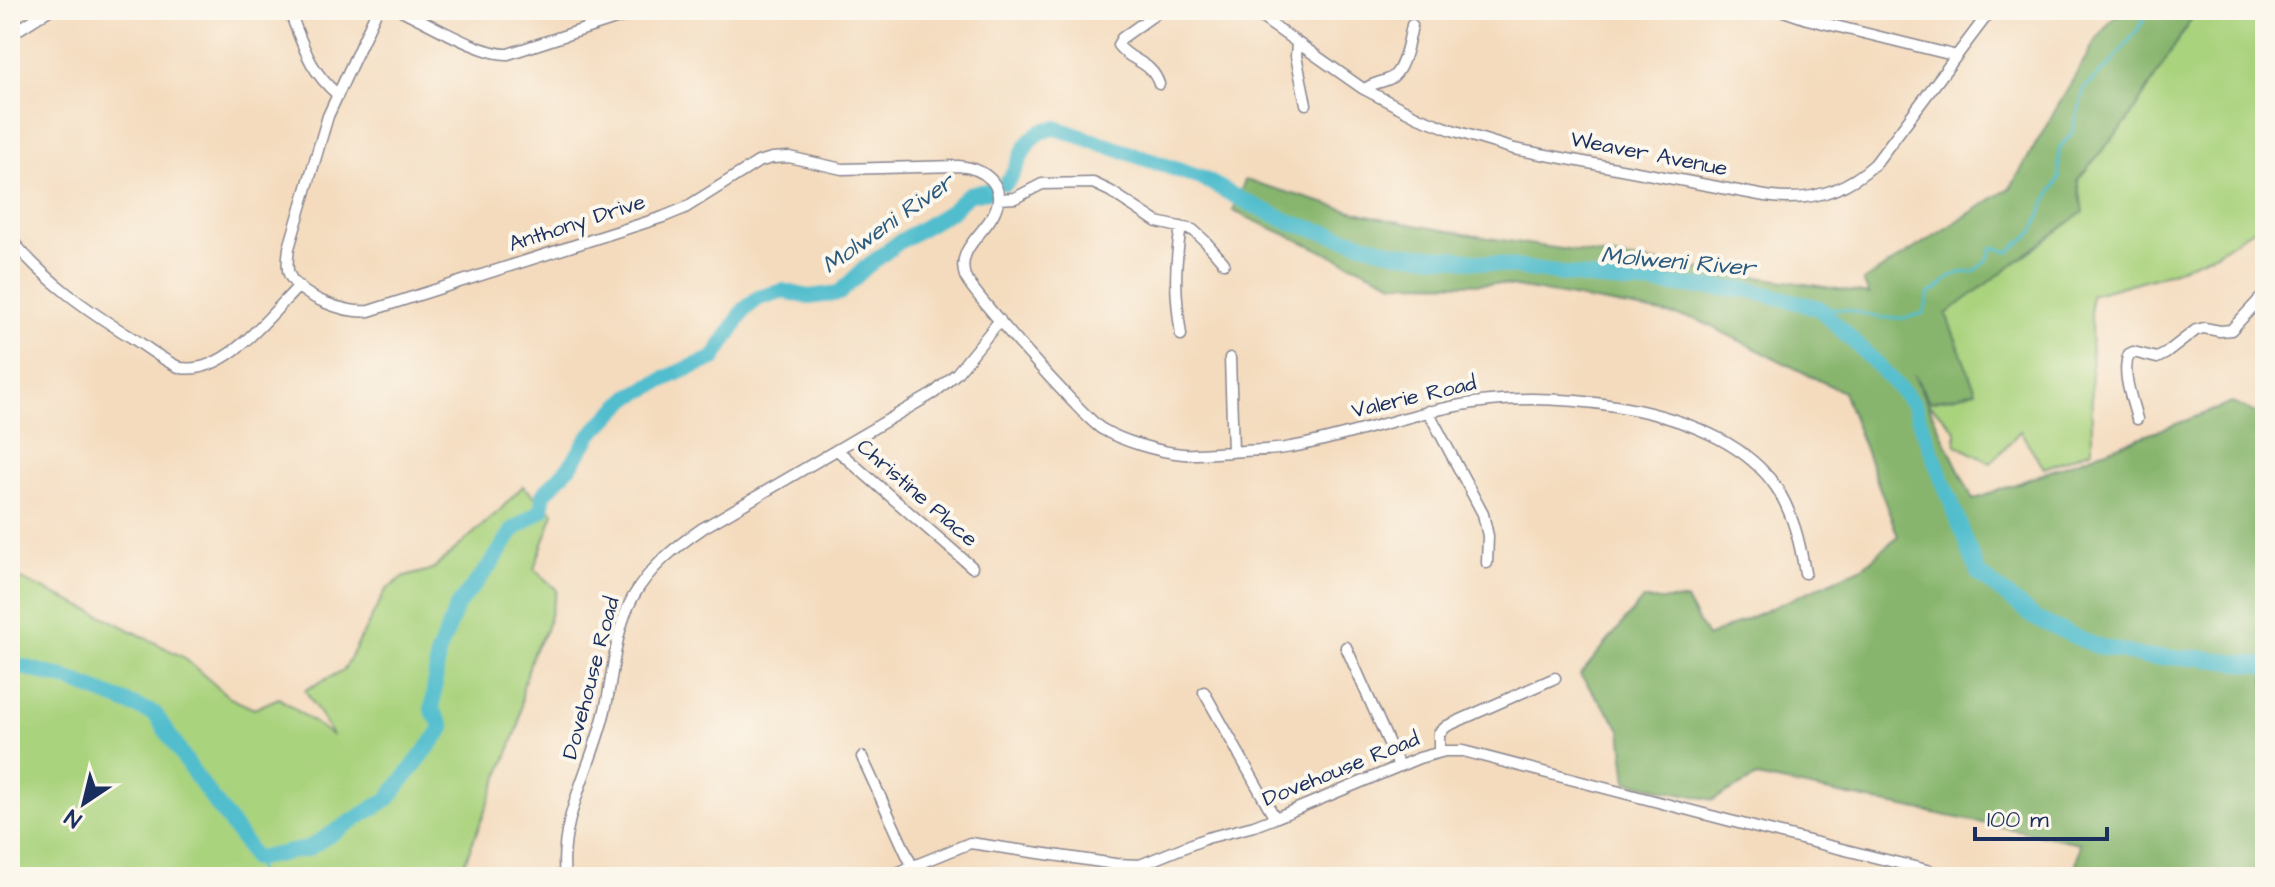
<svg xmlns="http://www.w3.org/2000/svg" width="2275" height="887" font-family="'Architects Daughter',sans-serif">
	<style>
		.green { fill: #aad37e; stroke: #62816e; stroke-width: 2 }
		.forest { fill: #87b56d; stroke: #517266; stroke-width: 2 }
		.lines { fill: none; stroke-linecap: round; stroke-linejoin: round }
		.stream { stroke: #51bdcd; stroke-width: 3 }
		.river { stroke: #51bdcd; stroke-width: 16 }
		.street-casing { stroke: #88858e; stroke-width: 13 }
		.street { stroke: #fff; stroke-width: 10 }
		.labels { text-anchor: middle; dominant-baseline: central; stroke-width: 8; stroke-linejoin: round; paint-order: stroke }
		.street-label { font-size: 22px; fill: #1b2f5e; stroke: #fbf7ec }
		.water-label { font-size: 24px; font-style: italic; fill: #2b5a7f; stroke: #fbf7ec }
	</style>
	<rect width="100%" height="100%" fill="#fbf7ec"/>
	<filter id="ink" filterUnits="userSpaceOnUse"><feTurbulence type="fractalNoise" baseFrequency=".0125" numOctaves="2"/><feDisplacementMap in="SourceGraphic" scale="16" xChannelSelector="R" yChannelSelector="G"/><feConvolveMatrix kernelMatrix="1 2 1 2 8 2 1 2 1" color-interpolation-filters="sRGB"/></filter>
	<filter id="wash" filterUnits="userSpaceOnUse"><feTurbulence type="fractalNoise" baseFrequency=".006" numOctaves="4" result="noise"/><feDisplacementMap in="SourceGraphic" scale="32" xChannelSelector="R" yChannelSelector="G"/><feGaussianBlur stdDeviation="1.8" result="paint"/><feColorMatrix in="noise" values="0 0 0 0 0 0 0 0 0 0 0 0 0 0 0 0 0 1.4 0 .05"/><feComposite in="paint" operator="in"/></filter>
	<g filter="url(#wash)">
		<rect width="100%" height="100%" fill="#f4dbbe"/>
		<!-- green -->
		<path class="green" d="M2201 10H2265V222L2216 253 2169 273 2091 295 2092 450 2044 468 2020 431 1991 463 1956 445V431L1942 415 1904 384 1934 316 1948 319 1946 314 2078 179 2129 119 2195 13Z
			M523 486 554 513 534 569 557 590 546 630 533 653 523 687 519 725 459 877H10V574L105 617 183 657 230 698 254 709 279 698 333 736 305 690 344 670 386 590 402 578 433 569 501 509Z"/>
		<!-- forest -->
		<path class="forest" d="M2120 10H2201L2195 13 2129 119 2078 179 2083 212 1946 314 1976 391 1930 402 1914 375 1973 500 2232 403 2265 417V877H2074L2080 843 1757 777 1713 800 1627 782 1621 729 1580 675 1642 600H1686L1707 637 1863 567 1898 536 1843 392 1696 319 1499 284 1394 283 1233 211 1245 180C1296 194 1347 212 1399 222 1554 252 1713 268 1869 294L1863 281 2011 187 2097 38Z"/>
		<g class="lines">
			<!-- stream -->
			<path class="stream" d="M1819 308 1848 310 1881 318H1906L1924 313 1929 293C1952 285 1940 272 1974 272L1987 260 1993 247 2009 252 2034 231 2045 203 2059 179V149L2072 133 2085 87 2109 66 2136 32 2150 10
				M254 859 261 877"/>
			<!-- river -->
			<path class="river" d="M1006 183C1025 160 1021 132 1056 128L1204 179 1240 199 1292 223 1398 253 1453 258 1612 281 1751 290 1819 308 1878 365 1914 405 1978 573 2036 619 2094 645 2145 657 2201 658 2265 666
				M10 666 23 667 68 679 155 714 196 776 245 843 254 859 307 849 388 799 443 728 432 710 438 654 457 606 492 563 513 530 542 510 543 495 571 465 591 434 629 397 677 373 714 358 744 310 758 298 783 291 809 297 839 293 865 268 899 242 951 211 969 194 988 191"/>
		</g>
	</g>
	<g filter="url(#ink)">
		<g class="lines">
			<defs>
				<path id="street" d="M289 10C303 44 308 69 337 94
					M377 10 328 116 289 248C288 257 286 266 289 274 299 297 346 314 369 311L663 217 685 208 758 162 772 158 789 157 842 169 958 166C984 168 1008 185 994 213 984 234 956 249 965 276 970 291 1086 420 1102 429 1122 441 1159 452 1183 454 1198 455 1215 453 1231 452 1251 450 1272 451 1291 447 1353 436 1412 412 1474 403 1562 390 1722 407 1776 487 1793 513 1800 543 1805 573
					M401 10C427 22 481 55 508 54L643 10
					M1251 10 1362 88 1418 117 1452 130 1514 149 1765 196C1807 203 1844 192 1875 164L1991 10
					M1781 10 1807 19 1957 56
					M10 35 49 10
					M1297 44 1296 56 1306 104
					M1159 84C1151 60 1130 62 1118 45L1122 38 1161 10
					M1365 89C1373 83 1380 83 1389 79 1404 73 1409 39 1412 25
					M998 199 1015 198 1042 184 1093 183 1110 191 1157 222 1193 230 1205 241 1224 263
					M10 238C45 281 87 310 134 339 149 349 164 361 181 368 227 375 270 314 299 286
					M1181 335C1175 294 1174 269 1181 227
					M1230 358 1233 451
					M1428 411 1483 514 1488 536 1487 563
					M2137 419C2132 399 2121 373 2129 354L2133 352 2157 358 2165 354 2196 330 2204 328 2220 331 2231 330 2260 299 2265 296
					M837 450 972 567
					M1346 647 1399 766
					M1204 692 1275 818
					M1439 752V733L1447 726 1555 678
					M862 757 912 866
					M1389 875V877
					M565 877C558 819 593 765 605 710 614 673 614 631 633 597 650 567 675 547 703 528L934 393 957 373 1000 320
					M887 877 970 843 1115 864 1140 865 1207 838 1254 826 1275 818 1419 758 1445 751H1463L1769 831 1955 877"/>
			</defs>
			<!-- street casing -->
			<use href="#street" class="street-casing"/>
			<!-- street -->
			<use href="#street" class="street"/>
		</g>
	</g>
	<g class="labels">
		<!-- street labels -->
		<g class="street-label">
			<text transform="translate(1649 154) rotate(11)">Weaver Avenue</text>
			<text transform="translate(577 223) rotate(-18)">Anthony Drive</text>
			<text transform="translate(1414 397) rotate(-13)">Valerie Road</text>
			<text transform="translate(917 493) rotate(41)">Christine Place</text>
			<text transform="translate(591 678) rotate(-75)">Dovehouse Road</text>
			<text transform="translate(1341 769) rotate(-22)">Dovehouse Road</text>
		</g>
		<!-- water labels -->
		<g class="water-label">
			<text transform="translate(888 224) rotate(-35)">Molweni River</text>
			<text transform="translate(1678 262) rotate(5)">Molweni River</text>
		</g>
	</g>
	<!-- margin -->
	<rect width="2275" height="887" fill="none" stroke="#fbf7ec" stroke-width="40"/>
	<!-- north arrow -->
	<g transform="translate(84 803) rotate(215)" stroke="#fbf7ec" stroke-width="6" paint-order="stroke">
	<path d="M0-6L14 30L0 20L-14 30Z" fill="#1b2f5e"/>
	<text y="-12" font-size="22" font-weight="bold" text-anchor="middle" fill="#1b2f5e">N</text>
	</g>
	<!-- scale -->
	<path d="M1975 827v12h132v-12" fill="none" stroke="#1b2f5e" stroke-width="4"/>
	<text x="1987" y="827" font-size="24" fill="#1b2f5e" stroke="#fbf7ec" stroke-width="6" paint-order="stroke">100 m</text>
</svg>
